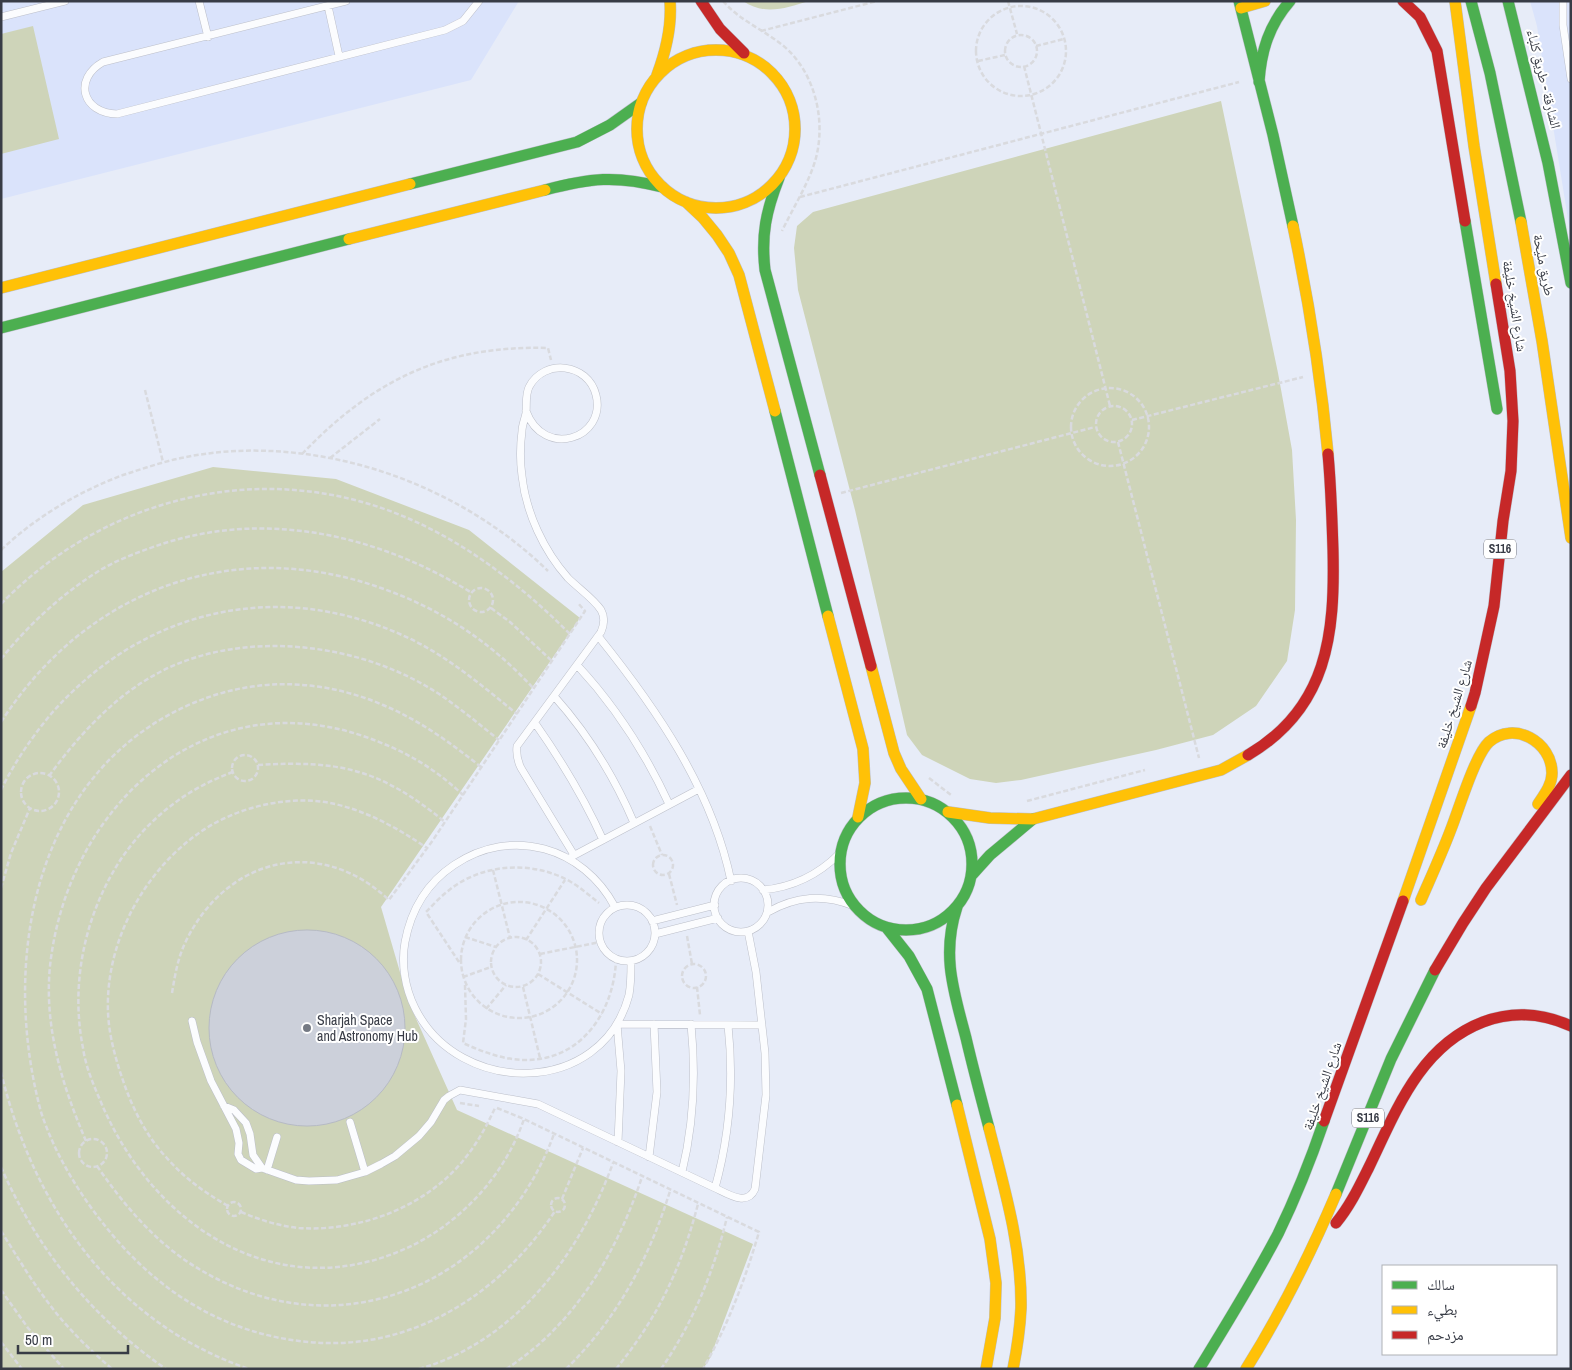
<svg xmlns="http://www.w3.org/2000/svg" width="1572" height="1370" font-family="'Archivo Narrow','Noto Naskh Arabic',sans-serif">
	<style>
		.built { fill: #dae3fb }
		.green { fill: #ced4b9 }
		.building { fill: #ccd0da; stroke: #b6bac4 }
		.lines { fill: none; stroke-linecap: round; stroke-linejoin: round }
		.lane-casing { stroke: #bcbfc9; stroke-width: 8 }
		.fast-casing { stroke: #bcbfc9; stroke-width: 12 }
		.slow-casing { stroke: #bcbfc9; stroke-width: 12 }
		.jam-casing { stroke: #bcbfc9; stroke-width: 12 }
		.path { stroke: #d9dade; stroke-width: 2.5; stroke-dasharray: 5 2.5; stroke-linecap: butt }
		.lane { stroke: #fbfcfe; stroke-width: 7 }
		.fast { stroke: #4caf50; stroke-width: 11 }
		.slow { stroke: #ffc107; stroke-width: 11 }
		.jam { stroke: #c62828; stroke-width: 11 }
		.poi-dot { fill: #757a84; stroke: #fff; stroke-width: 2 }
		.labels { text-anchor: middle; dominant-baseline: central; stroke-width: 4; stroke-linejoin: round; paint-order: stroke }
		.shield { fill: #fff; stroke: #74767e; stroke-width: 1 }
		.shield-label { font-size: 12px; font-weight: bold; fill: #383c46 }
		.street-label { font-size: 14px; fill: #383c46; stroke: #fff }
		.poi-label { font-size: 14px; fill: #383c46; stroke: #fff; text-anchor: start }
	</style>
	<rect width="100%" height="100%" fill="#e7ecf8"/>
	<!-- built -->
	<path class="built" d="M1 1H519L471 80 1 199Z
		M1530 1H1571V238L1537 26Z"/>
	<!-- green -->
	<path class="green" d="M743 1H809C786 8 765 16 743 1Z
		M33 26 59 139 1 154V34Z
		M1221 101 1278 373 1292 450 1296 520 1295 610 1287 661 1256 706 1213 735 1156 750 1021 780 996 783 970 779 922 755 907 735 855 510 798 290 794 248 797 226 813 212Z
		M213 467 336 479 469 530 580 618 381 907 409 1003 457 1110 753 1244 710 1358 703 1369H1V572L83 505Z"/>
	<!-- building -->
	<path class="building" d="M209 1028a98 98 0 1 1 196 0a98 98 0 1 1-196 0Z"/>
	<g class="lines">
		<defs>
			<path id="lane" d="M199 1 208 37
				M346 1 103 62C73 79 82 113 117 114L445 30 463 21 479 1
				M1563 1V25L1571 79
				M328 6 339 56
				M1 17 65 1
				M526 411C544 460 607 438 596 395 588 363 544 358 529 387 525 396 527 403 526 413 525 419 522 425 522 431 520 446 520 462 522 476 526 513 544 551 568 578 578 588 594 599 601 610 605 617 604 625 601 632L517 746C516 754 517 760 521 768L574 855
				M598 636C656 708 712 789 731 881
				M577 665C616 707 645 752 669 804
				M554 696C588 734 614 776 634 823
				M535 723C561 760 584 798 603 840
				M571 857 699 789
				M714 905a27 27 0 1 1 54 0a27 27 0 1 1-54 0Z
				M763 890C794 887 818 875 839 854
				M599 933a28 28 0 1 1 56 0a28 28 0 1 1-56 0Z
				M615 907C583 847 512 826 454 865 427 883 411 910 405 942 401 964 405 988 415 1008 459 1097 602 1097 629 995 631 984 631 973 631 962
				M768 912C796 896 823 894 854 906
				M652 921 715 905
				M655 934 718 918
				M192 1021 197 1042 211 1081 236 1129 239 1143 238 1154 241 1160 256 1169 262 1168 296 1180 309 1181 337 1180 365 1172 381 1164 395 1156 419 1136 431 1122 444 1100 449 1096 460 1090 538 1104 715 1188C728 1194 747 1207 755 1189L766 1095 765 1053 756 972 748 931
				M224 1106 234 1110 246 1123 250 1134 253 1155 262 1168
				M350 1122 365 1172
				M618 1142 621 1071 617 1024 762 1025
				M649 1157 657 1092 654 1024
				M267 1170 277 1137
				M682 1172C694 1123 696 1075 691 1024
				M715 1188C730 1134 734 1081 728 1025"/>
			<path id="fast" d="M1239 1 1273 135 1293 226
				M1471 1 1490 73 1521 222
				M1508 1 1548 163 1571 283
				M1259 82C1261 51 1269 25 1290 1
				M779 178C766 211 761 235 765 270L820 475
				M410 184 577 142 610 125 641 103
				M545 190C590 178 616 175 662 187
				M1465 221 1497 409
				M1 328 349 239
				M775 411 828 616
				M840 864a66 66 0 1 1 132 0a66 66 0 1 1-132 0Z
				M971 876 990 855 1033 819
				M957 907C941 955 954 992 966 1038 973 1068 981 1098 989 1128
				M886 927 909 956 927 989 957 1105
				M1336 1194 1391 1059 1435 970
				M1199 1369C1226 1325 1254 1280 1278 1234 1296 1197 1311 1159 1324 1121"/>
			<path id="slow" d="M1455 1 1474 146 1496 284
				M1241 8 1265 1
				M637 129a79 79 0 1 1 158 0a79 79 0 1 1-158 0Z
				M657 75C666 51 672 27 670 1
				M686 202 703 218 717 235 729 253 739 275 775 411
				M1521 222 1542 341 1571 538
				M1293 226C1309 302 1321 378 1328 454
				M349 239 545 190
				M1 288 410 184
				M828 616 863 749 865 783 858 817
				M871 666 894 753 901 769 921 799
				M948 812 990 818 1033 819 1221 770 1248 755
				M1421 900C1431 877 1442 853 1451 829 1459 809 1475 755 1489 742 1514 720 1552 742 1552 773 1552 785 1544 795 1538 804
				M1403 901 1471 706
				M957 1105 990 1239 996 1283 995 1318 986 1369
				M989 1128C1004 1187 1022 1247 1021 1308 1020 1329 1017 1349 1013 1369
				M1246 1369C1281 1313 1310 1255 1336 1194"/>
			<path id="jam" d="M701 1 720 29 744 53
				M1403 1 1420 17 1437 51 1465 221
				M820 475 871 666
				M1471 706 1475 693 1494 606 1503 521 1511 471 1513 421 1510 371 1496 284
				M1248 755C1328 708 1335 634 1333 550 1332 518 1331 486 1328 454
				M1435 970 1463 923 1486 888 1571 775
				M1324 1121 1403 901
				M1336 1223C1350 1206 1359 1187 1369 1167 1396 1111 1420 1046 1483 1022 1512 1011 1542 1013 1571 1026"/>
		</defs>
		<!-- lane casing -->
		<use href="#lane" class="lane-casing"/>
		<!-- fast casing -->
		<use href="#fast" class="fast-casing"/>
		<!-- slow casing -->
		<use href="#slow" class="slow-casing"/>
		<!-- jam casing -->
		<use href="#jam" class="jam-casing"/>
		<!-- path -->
		<path class="path" d="M723 1C741 22 767 31 787 49 818 78 828 130 812 170 804 191 792 210 782 231
			M1008 1 1017 34
			M976 51a45 45 0 1 1 90 0a45 45 0 1 1-90 0Z
			M761 31 877 1
			M1005 51a16 16 0 1 1 32 0a16 16 0 1 1-32 0Z
			M1036 46 1064 39
			M978 61 1005 55
			M1024 66 1110 406
			M800 197 1239 82
			M1071 427a39 39 0 1 1 78 0a39 39 0 1 1-78 0Z
			M145 390 163 462
			M1096 424a18 18 0 1 1 36 0a18 18 0 1 1-36 0Z
			M1132 420 1303 377
			M1118 442 1199 758
			M302 454C373 380 444 345 548 348L551 360
			M330 458 380 419
			M841 493 1095 427
			M1 550C36 517 78 492 123 475 142 469 162 462 181 458 310 431 455 480 548 571
			M469 600a12 12 0 1 1 24 0a12 12 0 1 1-24 0Z
			M1 604C96 506 237 464 369 504 446 527 514 578 570 634
			M491 608 510 622 552 661
			M1 659C29 624 64 592 102 569 121 558 144 550 165 543 270 510 380 536 472 593
			M1 722C86 590 232 535 381 588 441 609 491 642 534 689
			M232 768a13 13 0 1 1 26 0a13 13 0 1 1-26 0Z
			M258 765C340 760 380 769 445 822
			M481 767C451 743 419 720 383 705 320 678 253 677 191 704 34 772 0 960 41 1112 55 1155 81 1197 110 1232 161 1294 228 1335 309 1342 411 1352 501 1294 555 1211
			M233 772C186 789 149 818 121 859 85 914 70 983 83 1048 86 1069 95 1088 103 1107 156 1227 277 1307 407 1248 461 1223 505 1175 524 1119
			M21 792a19 19 0 1 1 38 0a19 19 0 1 1-38 0Z
			M49 776C76 739 107 704 146 680 227 629 345 639 426 686 452 701 475 721 499 740
			M929 778 951 795
			M1 790C14 763 32 737 51 714 142 610 275 578 402 635 445 654 480 684 517 714
			M1027 801 1145 770
			M650 826 662 855
			M653 865a10 10 0 1 1 20 0a10 10 0 1 1-20 0Z
			M493 870 510 938
			M669 874 677 905
			M1 888 11 853 30 808
			M461 960a58 58 0 1 1 116 0a58 58 0 1 1-116 0Z
			M687 936 692 964
			M465 937 496 947
			M491 962a25 25 0 1 1 50 0a25 25 0 1 1-50 0Z
			M526 940 565 880
			M540 954 600 942
			M459 962 426 912C433 905 440 897 448 891 482 863 533 860 571 882 581 888 590 896 599 903
			M682 976a12 12 0 1 1 24 0a12 12 0 1 1-24 0Z
			M538 974 602 1014
			M463 977 491 967
			M465 985 466 1019 463 1043C483 1052 504 1060 526 1060 582 1060 614 1011 616 960
			M523 987 540 1058
			M697 987 700 1015
			M172 993C175 975 178 957 186 941 227 857 320 835 389 900L433 840 585 611 578 603
			M486 1009 506 985
			M1 1072C33 1206 114 1323 249 1369
			M460 1103 479 1106
			M497 1108 524 1119 759 1232C745 1280 728 1325 703 1369
			M79 1153a14 14 0 1 1 28 0a14 14 0 1 1-28 0Z
			M86 1141C62 1085 44 1027 50 966 67 809 201 681 363 736 403 750 432 766 463 795
			M97 1166C124 1205 154 1241 194 1266 336 1355 498 1286 554 1134
			M1 1167C37 1249 92 1318 166 1369
			M551 1205a7 7 0 1 1 14 0a7 7 0 1 1-14 0Z
			M562 1199 583 1148
			M227 1209a7 7 0 1 1 14 0a7 7 0 1 1-14 0Z
			M228 1206C204 1192 184 1178 166 1157 148 1138 135 1113 126 1089 117 1064 109 1038 108 1012 105 937 150 859 215 823 250 804 296 795 335 804 369 812 399 829 427 848
			M241 1212C260 1220 279 1226 299 1228 361 1232 428 1206 466 1157 478 1142 487 1125 495 1108
			M1 1231C17 1256 32 1282 50 1305 68 1329 89 1349 112 1369
			M1 1290 28 1328 64 1369
			M1 1342 22 1369
			M419 1369C516 1341 580 1254 613 1163
			M506 1369C575 1325 617 1252 642 1177
			M566 1369C617 1319 649 1259 670 1191
			M616 1369C658 1317 681 1269 698 1204
			M661 1369C693 1323 714 1271 727 1217"/>
		<!-- lane -->
		<use href="#lane" class="lane"/>
		<!-- fast -->
		<use href="#fast" class="fast"/>
		<!-- slow -->
		<use href="#slow" class="slow"/>
		<!-- jam -->
		<use href="#jam" class="jam"/>
	</g>
	<!-- markers -->
	<circle class="poi-dot" cx="307" cy="1028" r="5"/>
	<g class="labels">
		<!-- shield labels -->
		<g class="shield">
			<rect x="1484" y="539.5" width="32" height="19" rx="4"/>
			<rect x="1352" y="1108.5" width="32" height="19" rx="4"/>
		</g>
		<g class="shield-label">
			<text x="1500" y="549">S116</text>
			<text x="1368" y="1118">S116</text>
		</g>
		<!-- street labels -->
		<g class="street-label">
			<text transform="translate(1544 79) rotate(76)">الشارقة - طريق كلباء</text>
			<text transform="translate(1544 265) rotate(79)">طريق مليحة</text>
			<text transform="translate(1515 306) rotate(81)">شارع الشيخ خليفة</text>
			<text transform="translate(1454 704) rotate(-73)">شارع الشيخ خليفة</text>
			<text transform="translate(1322 1086) rotate(-71)">شارع الشيخ خليفة</text>
		</g>
		<!-- poi labels -->
		<g class="poi-label">
			<text x="317" y="1020">Sharjah Space<tspan x="317" dy="16">and Astronomy Hub</tspan></text>
		</g>
	</g>
	<!-- border -->
	<rect width="1572" height="1370" fill="none" stroke="#383c46" stroke-width="5"/>
	<!-- legend -->
	<rect x="1382" y="1265" width="175" height="90" fill="#ffffff" stroke="#afb1b5"/>
	<rect x="1392" y="1281" width="25" height="8" fill="#4caf50" stroke="#afb1b5"/>
	<text x="1427" y="1290" font-size="15" fill="#383c46">سالك</text>
	<rect x="1392" y="1306" width="25" height="8" fill="#ffc107" stroke="#afb1b5"/>
	<text x="1427" y="1315" font-size="15" fill="#383c46">بطيء</text>
	<rect x="1392" y="1331" width="25" height="8" fill="#c62828" stroke="#afb1b5"/>
	<text x="1427" y="1340" font-size="15" fill="#383c46">مزدحم</text>
	<!-- scale -->
	<path d="M18 1345v8h110v-8" fill="none" stroke="#383c46" stroke-width="2.5"/>
	<text x="25" y="1345" font-size="15" fill="#383c46" stroke="#ffffff" stroke-width="4" paint-order="stroke">50 m</text>
</svg>
